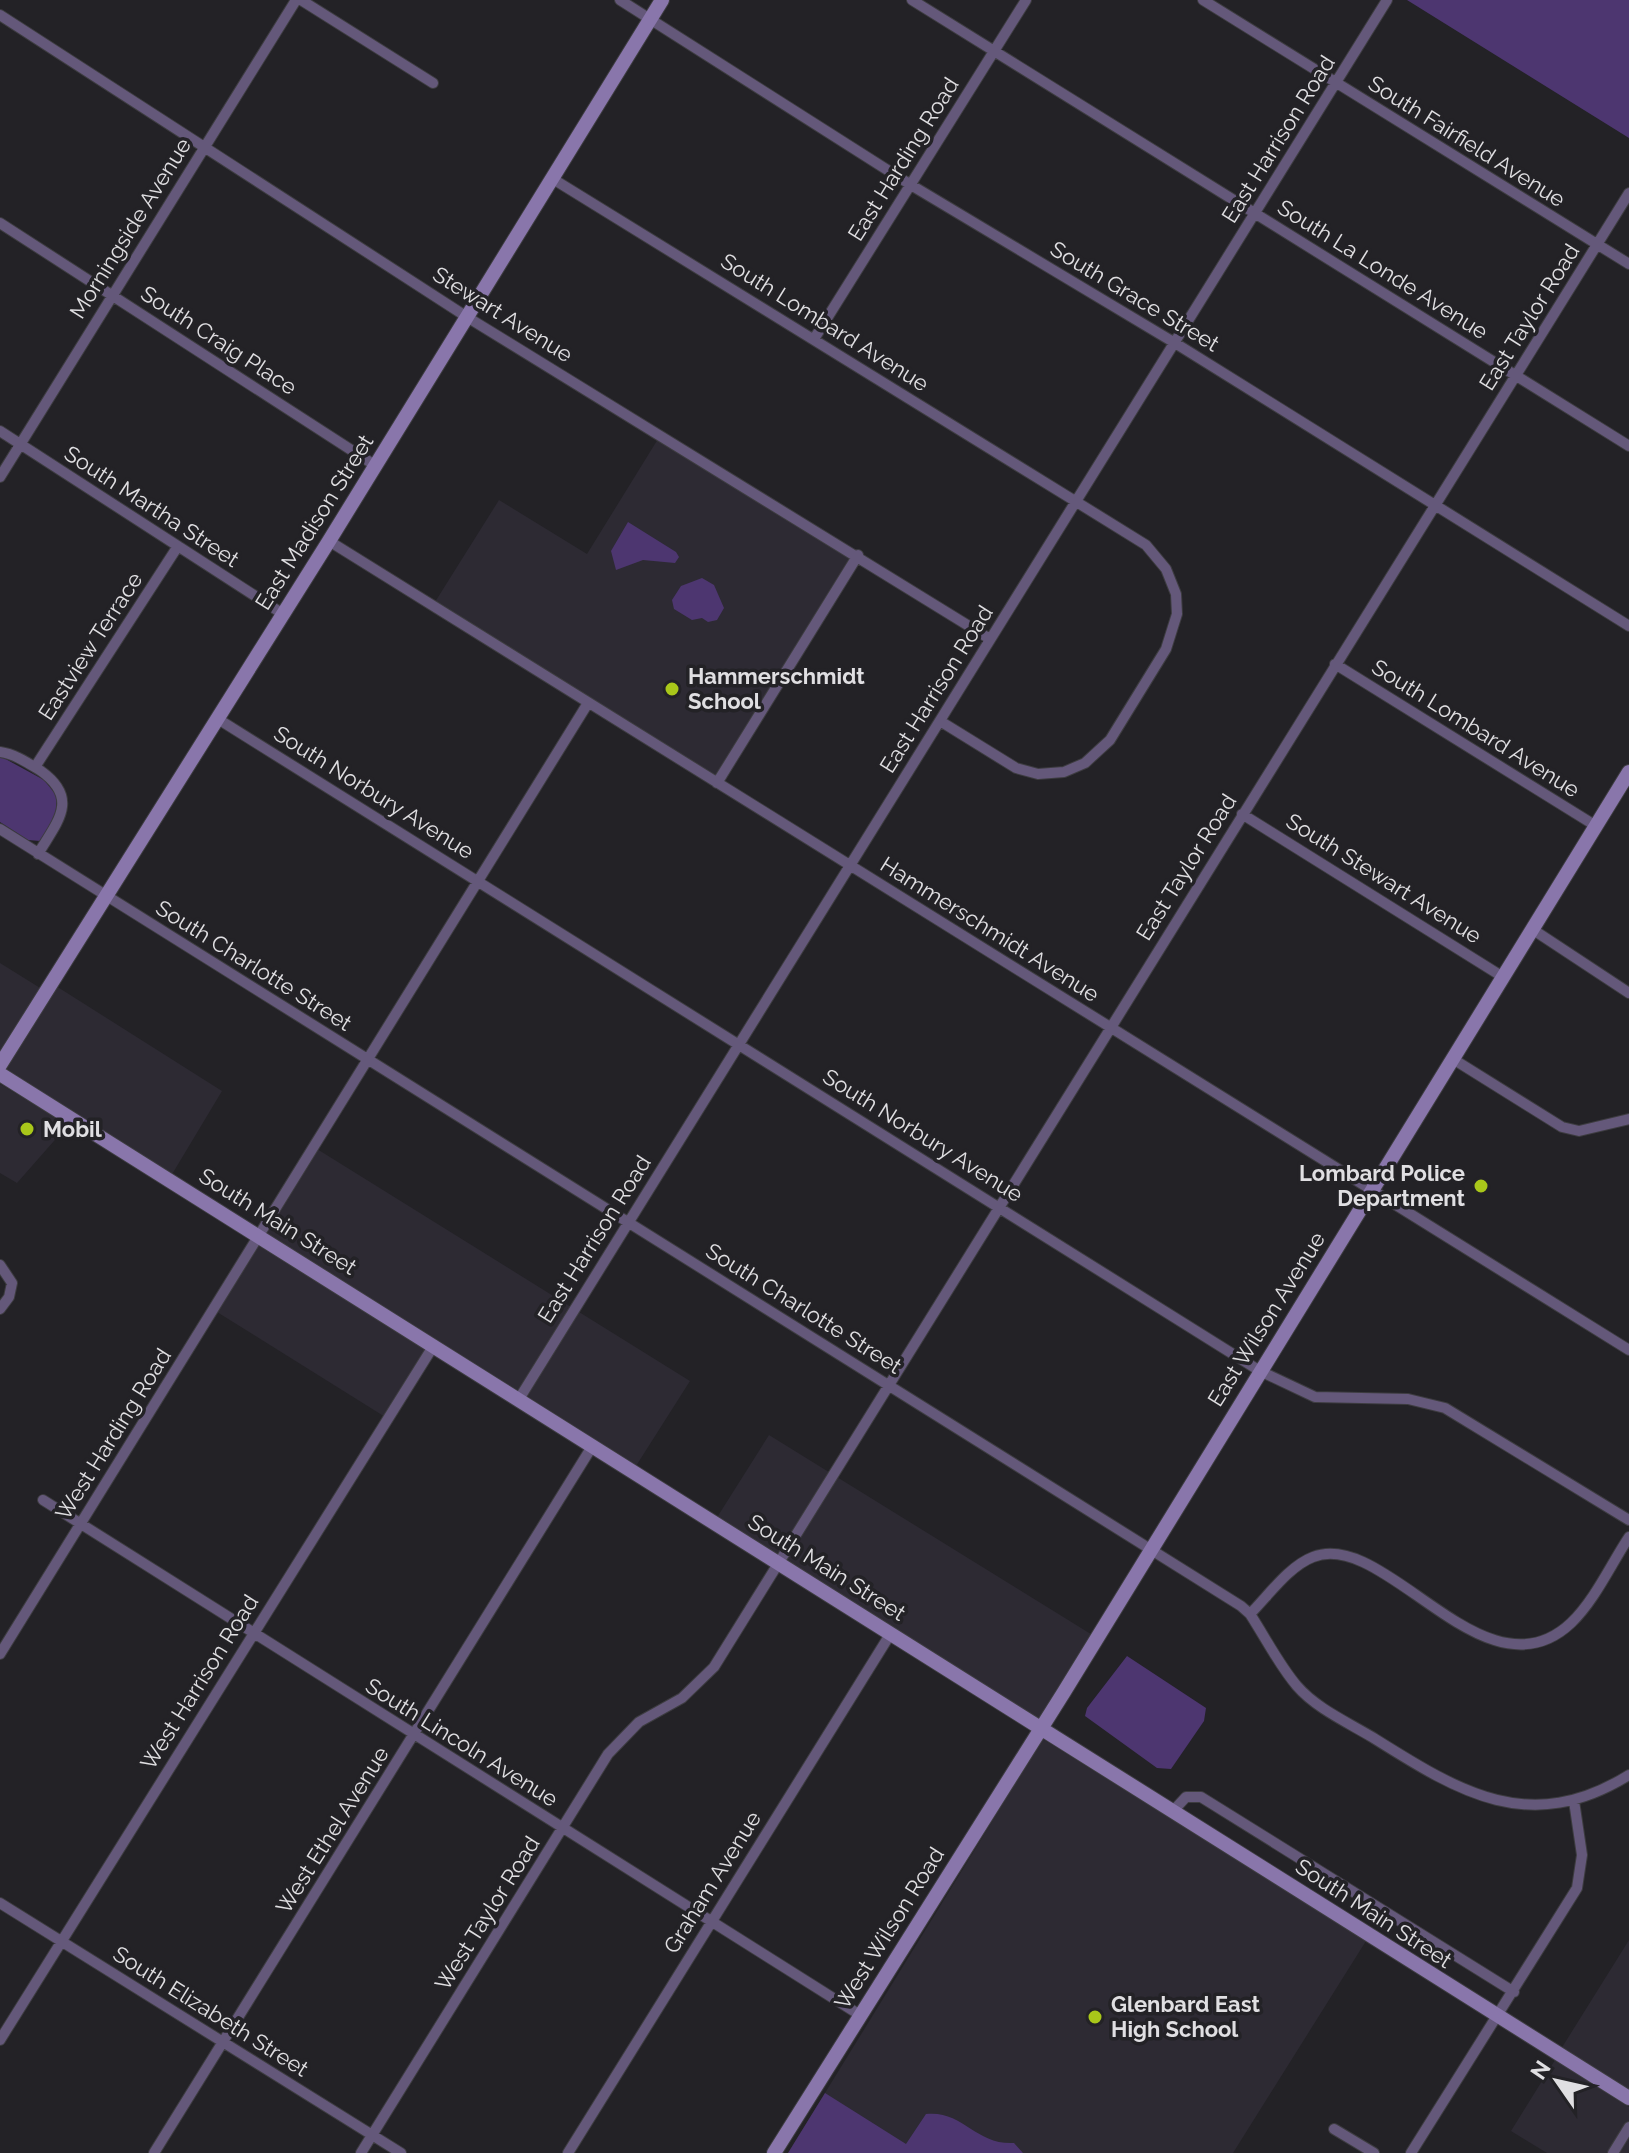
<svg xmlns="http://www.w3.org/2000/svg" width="1629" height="2153" font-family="Raleway,sans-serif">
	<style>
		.built { fill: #2d2a33 }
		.green { fill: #4d3670 }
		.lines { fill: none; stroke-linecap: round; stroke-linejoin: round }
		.street-casing { stroke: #3d3c40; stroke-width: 12 }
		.secondary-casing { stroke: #3d3c40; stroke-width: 16 }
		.street { stroke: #64587a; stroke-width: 10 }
		.secondary { stroke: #8976ab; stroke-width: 14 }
		.poi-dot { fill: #a9c71a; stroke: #232226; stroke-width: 3 }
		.labels { text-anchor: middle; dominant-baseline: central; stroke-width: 7; stroke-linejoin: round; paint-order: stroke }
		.street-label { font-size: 22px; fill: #e0dfe2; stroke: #232226 }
		.poi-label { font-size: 22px; font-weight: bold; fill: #e0dfe2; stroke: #232226; text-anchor: start }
	</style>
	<rect width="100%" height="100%" fill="#232226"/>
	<!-- built -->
	<path class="built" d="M658 439 850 557 715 776 435 602 499 500 587 554Z
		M0 963 45 991 0 1061Z
		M56 986 222 1091 171 1176 5 1071Z
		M0 1084 68 1125 17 1183 0 1173Z
		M317 1149 690 1381 636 1466 265 1234Z
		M252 1237 433 1352 390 1420 209 1307Z
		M769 1435 1094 1636 1040 1723 716 1519Z
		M1043 1739 1366 1941 1233 2153H788Z
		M1629 1940V2092L1561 2049Z
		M1555 2060 1629 2107V2153H1547L1511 2131Z"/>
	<!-- green -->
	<path class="green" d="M1407 0H1629V138Z
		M628 522 676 552 679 557 675 563 643 560 616 570 611 551Z
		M702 578 714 585 724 608 717 620 708 622 702 618 692 620 674 609 672 600 681 586Z
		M0 756 44 780 57 796 55 819 40 841 28 840 0 822Z
		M1127 1656 1206 1708 1204 1721 1171 1769 1157 1768 1085 1716 1087 1708Z
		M825 2093 906 2144 926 2114C963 2110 975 2145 1014 2143L1023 2153H788Z"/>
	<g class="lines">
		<defs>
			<path id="street" d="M301 0 433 83
				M620 0 911 185 1175 343 1629 626
				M912 0 1629 446
				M1203 0 1629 264
				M0 15 467 317 990 639
				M553 179 1075 501 1146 545 1166 569 1176 594 1177 614 1166 649 1110 740 1085 763 1064 772 1038 774 1016 768 940 721
				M0 223 376 466
				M814 339 1026 0
				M0 431 283 614
				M0 477 296 0
				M329 541 1629 1350
				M1335 664 1596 826
				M218 719 1260 1371 1315 1397 1408 1399 1445 1408 1629 1520
				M0 752C15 754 28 763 41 771 80 799 57 822 38 854
				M35 767 178 546
				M717 783 858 555
				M1242 814 1503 977
				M0 829 1241 1606 1250 1614C1265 1637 1279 1665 1297 1686 1316 1708 1347 1722 1372 1737 1458 1791 1529 1837 1629 1775
				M1532 929 1629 993
				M1453 1059 1562 1127 1579 1131 1629 1119
				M0 1265 12 1283 9 1297 0 1309
				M519 1399 1387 0
				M43 1500 860 2015
				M1250 1614C1268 1596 1289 1566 1313 1557 1386 1528 1485 1704 1571 1623 1595 1600 1611 1564 1629 1537
				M0 1654 588 703
				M1173 1811 1186 1797H1201L1514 1992
				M0 1903 401 2153
				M0 2040 434 1345
				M1334 2129 1374 2153
				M154 2153 593 1445
				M361 2153 608 1754 639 1722 682 1698 714 1667 1629 193
				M568 2153 891 1633
				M1411 2153 1577 1888 1582 1855 1574 1801
				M1613 2153 1629 2127"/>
			<path id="secondary" d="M0 1065 329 541 662 0
				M0 1074 1629 2098
				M774 2153 1064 1692 1629 772"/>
		</defs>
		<!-- street casing -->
		<use href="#street" class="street-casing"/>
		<!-- secondary casing -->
		<use href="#secondary" class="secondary-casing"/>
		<!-- street -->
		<use href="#street" class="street"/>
		<!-- secondary -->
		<use href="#secondary" class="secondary"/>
	</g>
	<!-- markers -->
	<g class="poi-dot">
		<circle cx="672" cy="689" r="8"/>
		<circle cx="27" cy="1129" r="8"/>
		<circle cx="1481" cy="1186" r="8"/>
		<circle cx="1095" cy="2017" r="8"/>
	</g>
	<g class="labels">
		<!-- street labels -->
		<g class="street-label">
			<text transform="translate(1278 139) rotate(-58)">East Harrison Road</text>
			<text transform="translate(1467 141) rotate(32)">South Fairfield Avenue</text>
			<text transform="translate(903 159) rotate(-58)">East Harding Road</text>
			<text transform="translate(130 228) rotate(-58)">Morningside Avenue</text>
			<text transform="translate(1383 269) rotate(32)">South La Londe Avenue</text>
			<text transform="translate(1135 296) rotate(31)">South Grace Street</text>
			<text transform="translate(503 314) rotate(32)">Stewart Avenue</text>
			<text transform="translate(1529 317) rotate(-58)">East Taylor Road</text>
			<text transform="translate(825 322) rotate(32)">South Lombard Avenue</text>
			<text transform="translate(219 340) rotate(33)">South Craig Place</text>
			<text transform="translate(152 506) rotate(33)">South Martha Street</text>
			<text transform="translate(314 522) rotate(-58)">East Madison Street</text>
			<text transform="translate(90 646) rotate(-57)">Eastview Terrace</text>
			<text transform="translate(936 689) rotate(-58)">East Harrison Road</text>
			<text transform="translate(1476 728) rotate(32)">South Lombard Avenue</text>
			<text transform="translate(374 792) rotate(32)">South Norbury Avenue</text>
			<text transform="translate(1186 867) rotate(-58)">East Taylor Road</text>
			<text transform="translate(1384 878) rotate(32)">South Stewart Avenue</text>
			<text transform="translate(990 929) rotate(32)">Hammerschmidt Avenue</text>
			<text transform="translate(254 965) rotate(32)">South Charlotte Street</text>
			<text transform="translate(923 1135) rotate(32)">South Norbury Avenue</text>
			<text transform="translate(278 1221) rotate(32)">South Main Street</text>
			<text transform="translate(594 1239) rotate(-58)">East Harrison Road</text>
			<text transform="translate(804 1308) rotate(32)">South Charlotte Street</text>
			<text transform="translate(1266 1319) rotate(-58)">East Wilson Avenue</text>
			<text transform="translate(113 1434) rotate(-58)">West Harding Road</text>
			<text transform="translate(827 1567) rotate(32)">South Main Street</text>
			<text transform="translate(199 1682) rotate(-58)">West Harrison Road</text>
			<text transform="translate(462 1742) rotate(32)">South Lincoln Avenue</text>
			<text transform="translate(332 1830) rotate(-58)">West Ethel Avenue</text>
			<text transform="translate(712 1882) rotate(-58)">Graham Avenue</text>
			<text transform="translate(487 1913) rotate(-58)">West Taylor Road</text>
			<text transform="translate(1374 1913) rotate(33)">South Main Street</text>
			<text transform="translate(889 1928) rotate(-58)">West Wilson Road</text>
			<text transform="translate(211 2011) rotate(32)">South Elizabeth Street</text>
		</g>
		<!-- poi labels -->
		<g class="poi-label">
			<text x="688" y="676">Hammerschmidt<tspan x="688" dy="25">School</tspan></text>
			<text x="43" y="1129">Mobil</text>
			<text x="1465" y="1173" text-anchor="end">Lombard Police<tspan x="1465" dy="25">Department</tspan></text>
			<text x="1111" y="2004">Glenbard East<tspan x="1111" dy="25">High School</tspan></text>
		</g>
	</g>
	<!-- north arrow -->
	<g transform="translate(1557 2081) rotate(304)" stroke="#232226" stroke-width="6" paint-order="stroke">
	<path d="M0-6L14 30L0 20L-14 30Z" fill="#e0dfe2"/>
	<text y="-12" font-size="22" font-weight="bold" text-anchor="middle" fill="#e0dfe2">N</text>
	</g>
</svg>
